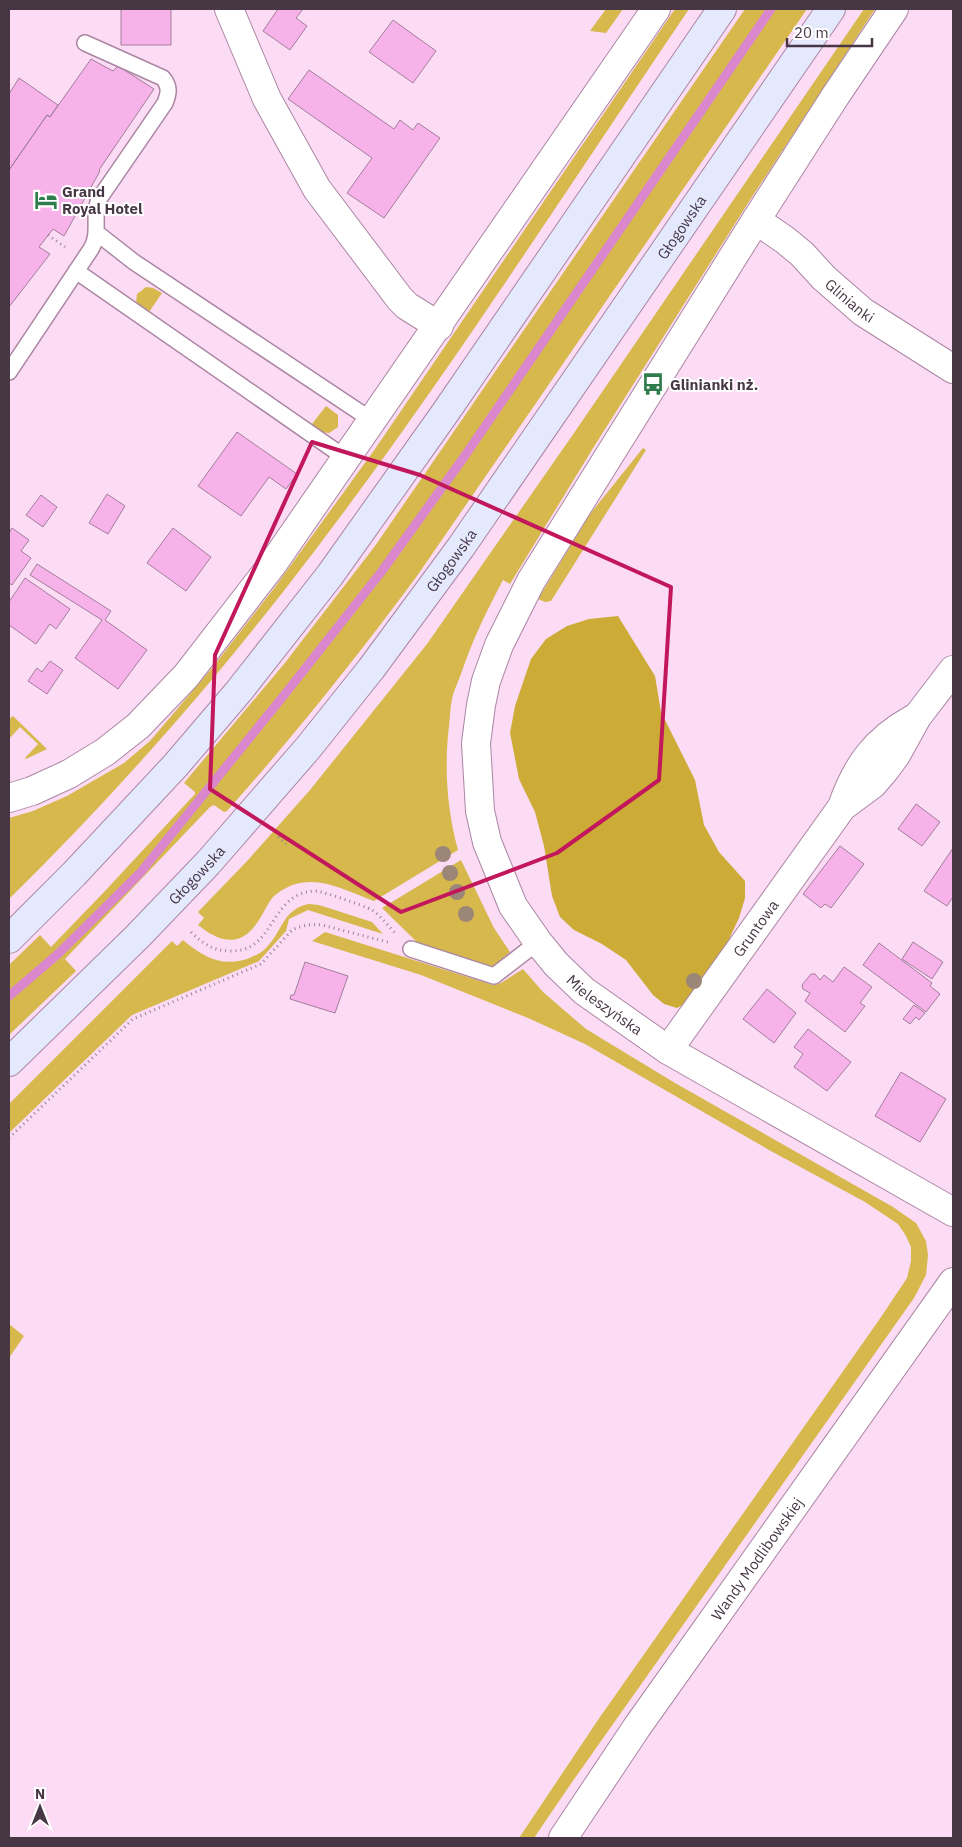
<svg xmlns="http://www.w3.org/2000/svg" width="962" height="1847" font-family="'IBM Plex Sans',sans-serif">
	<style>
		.green { fill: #d6b84d }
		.forest { fill: #ccac37 }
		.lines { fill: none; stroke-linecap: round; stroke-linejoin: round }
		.stream { stroke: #db87cd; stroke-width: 9 }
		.building { fill: #f7b2ea; stroke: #a27e9b }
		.service-casing { stroke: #ab86a3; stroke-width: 18 }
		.minor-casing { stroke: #ab86a3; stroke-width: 30 }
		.tertiary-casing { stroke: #ab86a3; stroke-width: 30 }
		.secondary-casing { stroke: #ab86a3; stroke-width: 30 }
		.path { stroke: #998295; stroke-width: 3; stroke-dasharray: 1 4; stroke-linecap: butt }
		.service { stroke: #fff; stroke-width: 15 }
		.minor { stroke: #fff; stroke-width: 28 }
		.tertiary { stroke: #fff; stroke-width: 28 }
		.secondary { stroke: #e4e9fe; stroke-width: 28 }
		.tree { fill: #9c8678 }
		.marked { fill: none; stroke: #c2185b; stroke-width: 4; stroke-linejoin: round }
		.labels { text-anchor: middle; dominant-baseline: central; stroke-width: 4; stroke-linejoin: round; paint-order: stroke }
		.poi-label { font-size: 15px; font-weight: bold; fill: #473744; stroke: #fff; text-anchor: start }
		.street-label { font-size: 15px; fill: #473744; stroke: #fff }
	</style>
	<rect width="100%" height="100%" fill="#fcdbf5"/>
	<!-- green -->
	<path class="green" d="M606 9H623L606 33 590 31Z
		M675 9H689C556 205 429 405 283 592 198 700 107 803 9 899V818L33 811 67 796 124 763 150 741 212 668 275 587 375 449Z
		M745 9H807L417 576C357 657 294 736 227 811L224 812 214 805 210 807 65 959 76 971 9 1035V965L40 935 51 947 105 891 195 794V792L184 783 284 664 375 546Z
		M864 9H875L750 200 595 445 510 584 503 580C487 610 473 639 462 671 459 680 454 690 452 699 450 708 450 717 449 726 444 768 447 810 458 850L374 901C351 893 326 878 300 883 292 884 279 891 273 897 267 904 263 915 257 923 239 949 218 941 198 925L204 918 198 912 249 859 310 790 427 644 574 433Z
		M146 287 153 288 162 293 149 312 312 424 326 406 338 415V427L329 433 320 432 139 307 136 303 137 294Z
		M643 448 646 450 551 601 545 602 538 599 590 514Z
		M13 716 47 749 26 759 25 758 38 744 20 727 9 739V719Z
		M461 860 494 928 510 952 490 969 422 947 382 908Z
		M309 904 319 905 372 922 383 934 308 910 289 919 286 931 259 961 132 1015 9 1133V1104L172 941 177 946 183 940C203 957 221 967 247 959 254 956 262 953 267 947 283 930 283 909 309 904Z
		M325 932 493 985 501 983 523 969 543 992 586 1029 675 1083 893 1207 916 1223 926 1241 928 1255 926 1275 914 1298 570 1785 534 1838H519L600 1717 879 1320 907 1278 911 1261V1247L906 1236 898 1224 865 1202 769 1150 585 1044 528 1018 421 975 312 941Z
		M9 1324 24 1336 9 1358Z"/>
	<!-- forest -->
	<path class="forest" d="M618 616 655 676 661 712 695 780 704 825 719 852 745 881V898L739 918 714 971 690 1001 677 1008 664 1004 653 995 626 960 602 944 574 930 560 917 552 896 544 846 535 812 519 779 510 733 515 706 531 659 546 639 567 626 589 619Z"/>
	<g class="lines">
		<!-- stream -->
		<path class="stream" d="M9 996 58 954 140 873 285 694 382 571 464 457 771 9"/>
	</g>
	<!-- building -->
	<path class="building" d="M121 9H171V45H121Z
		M278 9H303L296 18 307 26 290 50 263 31Z
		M393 20 436 51 413 83 369 52Z
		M91 59 113 71 118 66 154 89 99 170 100 171 64 236 53 229 39 247 50 254 9 307V170L47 115 50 117Z
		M309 70 394 129 400 120 413 130 418 123 440 138 384 218 347 193 372 158 288 99Z
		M19 78 58 105 50 117 47 115 9 170V94Z
		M237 432 297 474 286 489 269 477 241 516 198 486Z
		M107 494 125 506 108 534 89 523Z
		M41 495 57 507 43 527 26 515Z
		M12 528 29 540 21 551 31 558 12 585 9 583V533Z
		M173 528 211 557 186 591 147 563Z
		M37 564 111 611 105 620 147 650 118 689 75 658 102 620 30 575Z
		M25 578 70 609 56 629 50 624 36 644 9 625V602Z
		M50 661 63 670 47 694 28 681 37 668 42 672Z
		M916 804 940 822 922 846 898 829Z
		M840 846 864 864 831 908 825 904 821 908 803 894Z
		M953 848V897L947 906 924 891Z
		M913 942 943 962 932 979 902 959Z
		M879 943 932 983 930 986 940 994 926 1012 863 965Z
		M305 962 348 976 335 1013 290 999 291 995H294Z
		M844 967 872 987 860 1003 865 1006 845 1032 805 1001 810 993 803 989 802 985 811 974H815L820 980 824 975 833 982Z
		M767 989 796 1013 774 1043 743 1019Z
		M914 1005 925 1013 919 1020 916 1017 910 1024 903 1019Z
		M808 1029 851 1062 827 1091 794 1067 803 1054 794 1047Z
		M901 1072 946 1099 920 1142 875 1116Z"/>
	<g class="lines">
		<defs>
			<path id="service" d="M97 233 134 262 373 421
				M76 271 347 459
				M9 372 91 249C101 233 92 216 99 199L165 103C169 93 170 87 163 78L85 43
				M411 949 494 976 538 942"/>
			<g id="minor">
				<path d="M229 9 267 99 317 189 400 299 407 306 439 326"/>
				<path id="s1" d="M756 220 785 240 802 254 824 278 863 312 953 369"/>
				<path d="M842 807C856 766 875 740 913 719"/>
				<path id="s2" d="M668 1050 842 807 873 784 885 770 896 755 917 717 953 670"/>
			</g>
			<g id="tertiary">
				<path id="s3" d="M894 9 836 95 756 220 531 581 499 645 486 681 481 705 476 743 480 811 487 842 513 906 538 942 556 964 584 991 668 1050 953 1212"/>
				<path d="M9 798 32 791 69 774 105 752 138 726 186 676 272 565 656 9"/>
				<path id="s4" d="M563 1838 637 1727 953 1282"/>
			</g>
			<g id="secondary">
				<path d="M9 939 74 874 175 766 239 691 330 575 445 413 722 9"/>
				<path id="s5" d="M9 1062 138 936 208 863 308 748 371 669 461 547 831 9"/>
			</g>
		</defs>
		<!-- service casing -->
		<use href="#service" class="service-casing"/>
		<!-- minor casing -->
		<use href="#minor" class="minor-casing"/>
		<!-- tertiary casing -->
		<use href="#tertiary" class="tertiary-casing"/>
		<!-- secondary casing -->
		<use href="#secondary" class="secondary-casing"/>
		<!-- path -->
		<path class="path" d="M48 235 65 247
			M278 837 286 844
			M191 932C203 944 213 951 231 951 270 951 269 910 298 895 304 892 310 891 317 891 324 892 365 906 372 910 381 916 389 927 396 934
			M9 1138 133 1019 261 964 292 930C302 925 311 924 322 925L391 943"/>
		<!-- service -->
		<use href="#service" class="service"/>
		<!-- minor -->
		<use href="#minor" class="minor"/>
		<!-- tertiary -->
		<use href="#tertiary" class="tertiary"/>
		<!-- secondary -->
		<use href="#secondary" class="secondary"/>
	</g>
	<!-- trees -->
	<g class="tree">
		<circle cx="443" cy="854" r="8"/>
		<circle cx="450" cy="873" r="8"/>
		<circle cx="457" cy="892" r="8"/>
		<circle cx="466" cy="914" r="8"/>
		<circle cx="694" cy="981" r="8"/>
	</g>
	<!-- marked area -->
	<path class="marked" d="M312 442 420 475 671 587 659 780 557 853 401 912 210 789 215 655Z"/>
	<!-- icons -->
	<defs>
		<symbol id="hotel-bare" viewBox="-9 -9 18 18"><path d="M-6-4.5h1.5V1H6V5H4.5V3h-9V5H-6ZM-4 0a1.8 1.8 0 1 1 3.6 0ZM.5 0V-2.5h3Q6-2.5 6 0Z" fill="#2f7d4d" stroke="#fff" stroke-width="2.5" paint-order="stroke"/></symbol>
		<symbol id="bus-bare" viewBox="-9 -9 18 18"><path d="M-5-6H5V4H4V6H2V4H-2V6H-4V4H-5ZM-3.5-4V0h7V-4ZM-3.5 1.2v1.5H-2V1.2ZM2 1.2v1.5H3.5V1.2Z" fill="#2f7d4d" stroke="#fff" stroke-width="2.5" paint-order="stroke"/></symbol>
	</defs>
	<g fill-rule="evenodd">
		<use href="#hotel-bare" x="30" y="184" width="32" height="32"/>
		<use href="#bus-bare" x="637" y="368" width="32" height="32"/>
	</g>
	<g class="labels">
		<!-- poi labels -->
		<g class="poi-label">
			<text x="62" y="191">Grand<tspan x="62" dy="17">Royal Hotel</tspan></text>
			<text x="670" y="384">Glinianki nż.</text>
		</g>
		<!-- street labels -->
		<g class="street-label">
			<text stroke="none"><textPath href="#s5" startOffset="1075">Głogowska</textPath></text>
			<text stroke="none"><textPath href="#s1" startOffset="124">Glinianki</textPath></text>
			<text stroke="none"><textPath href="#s5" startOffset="670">Głogowska</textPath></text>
			<text stroke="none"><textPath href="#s5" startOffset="265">Głogowska</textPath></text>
			<text stroke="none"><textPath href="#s2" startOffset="150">Gruntowa</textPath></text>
			<text stroke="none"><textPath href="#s3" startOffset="1155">Mieleszyńska</textPath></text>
			<text stroke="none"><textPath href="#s4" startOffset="340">Wandy Modlibowskiej</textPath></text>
		</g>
	</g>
	<!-- border -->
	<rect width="962" height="1847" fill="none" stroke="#473744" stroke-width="20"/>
	<!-- north arrow -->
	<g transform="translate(40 1807)" stroke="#ffffff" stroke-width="4" paint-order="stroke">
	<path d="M0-4L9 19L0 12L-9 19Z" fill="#473744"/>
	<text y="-8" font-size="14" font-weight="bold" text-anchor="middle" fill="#473744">N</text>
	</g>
	<!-- scale -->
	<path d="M787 38v8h85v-8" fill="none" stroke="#473744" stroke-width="2.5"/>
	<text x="794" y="38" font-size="15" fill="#473744" stroke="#ffffff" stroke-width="4" paint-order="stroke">20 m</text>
</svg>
